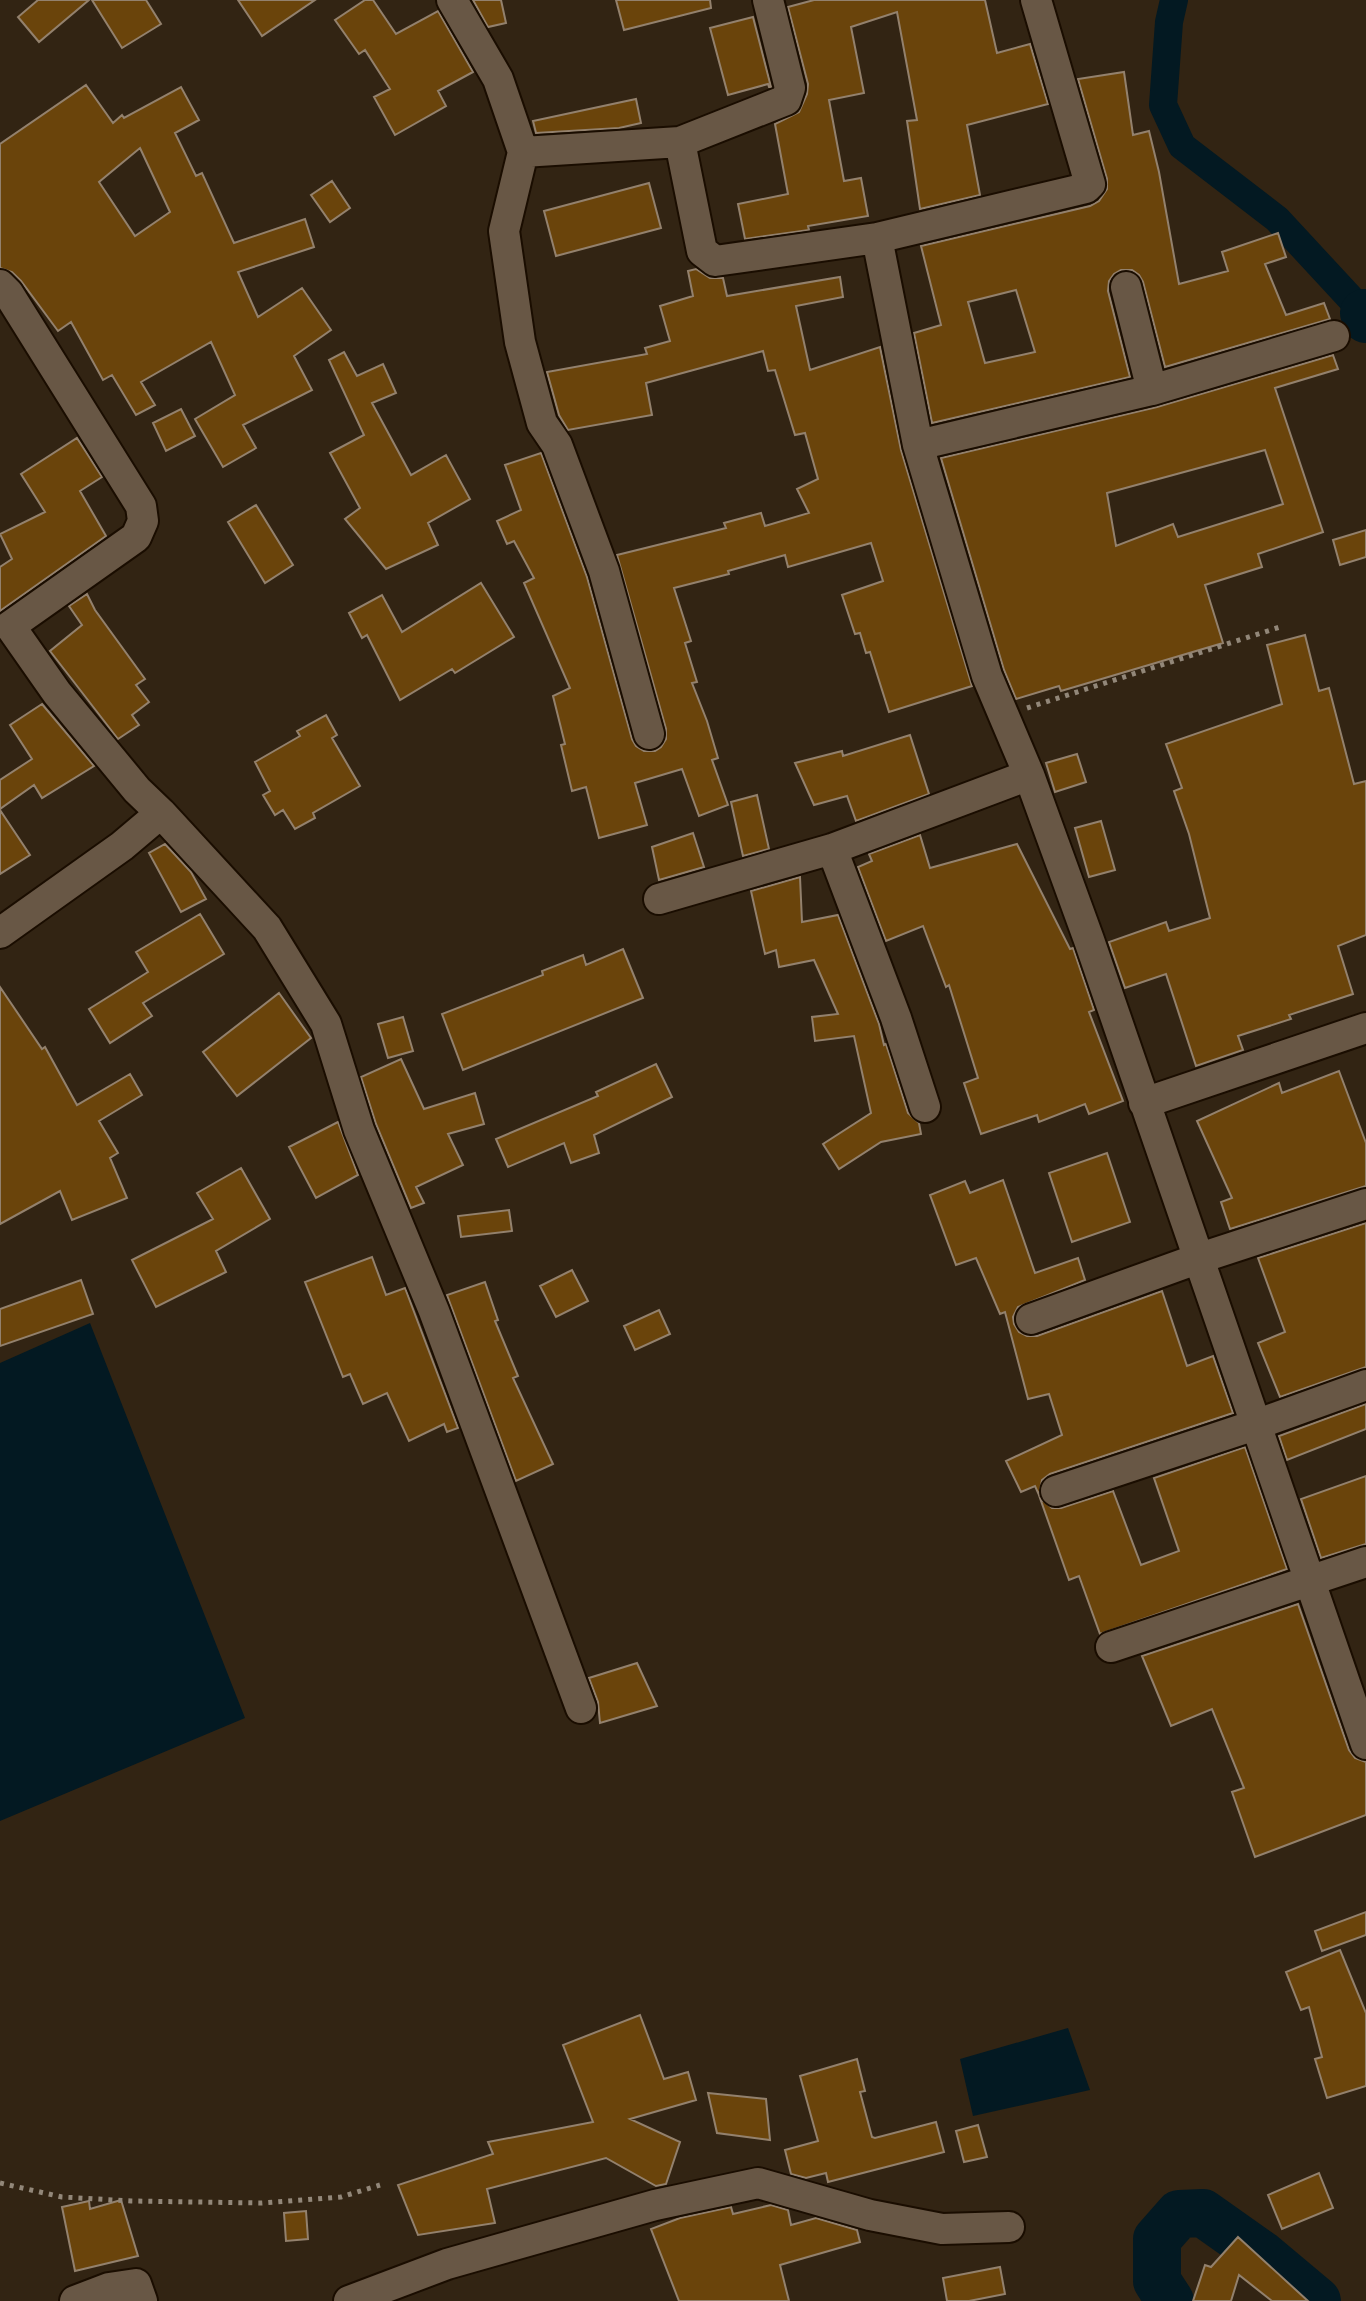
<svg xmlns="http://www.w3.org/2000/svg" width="1366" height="2301" font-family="'Work Sans',sans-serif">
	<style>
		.water { fill: #031922 }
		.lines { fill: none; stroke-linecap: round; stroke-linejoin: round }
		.canal { stroke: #031922; stroke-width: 28 }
		.river { stroke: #031922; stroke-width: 48 }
		.building { fill: #6a440b; stroke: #93816d; stroke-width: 2; fill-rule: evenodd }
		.minor-casing { stroke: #1a0d00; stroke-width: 34 }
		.path { stroke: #928779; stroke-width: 5; stroke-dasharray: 4 6; stroke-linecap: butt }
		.minor { stroke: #685745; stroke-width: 30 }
	</style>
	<rect width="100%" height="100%" fill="#322413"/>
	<!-- water -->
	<path class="water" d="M90 1323 245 1718 0 1821V1363Z
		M1068 2028 1090 2090 973 2116 960 2059Z"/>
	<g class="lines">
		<!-- canal -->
		<path class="canal" d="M1174 0 1169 22 1163 105 1182 146 1277 219 1364 313"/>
		<!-- river -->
		<path class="river" d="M1364 313 1366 319
			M1170 2301 1157 2281V2239L1179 2214 1203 2213 1261 2254 1317 2301"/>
	</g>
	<!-- building -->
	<path class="building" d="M38 0H89L39 42 18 17Z
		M92 0H146L161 24 122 48Z
		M238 0H315L262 36Z
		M365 0H373L396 34 438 11 473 72 438 91 446 106 395 135 374 97 390 89 365 50 359 54 335 20Z
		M473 0H501L506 23 488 27Z
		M616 0H710L711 8 624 30Z
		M814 0H985L997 53 1030 44 1048 104 967 125 980 195 920 209 907 121 917 120 897 12 851 27 864 93 829 100 844 181 861 178 868 216 808 226 809 230 745 239 738 204 788 194 775 124 799 112 807 94 808 84 788 7Z
		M753 17 771 87H769L768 84 728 95 710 28Z
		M1124 72 1133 135 1149 131 1159 172 1179 284 1228 271 1222 252 1278 233 1286 257 1265 264 1286 315 1324 303 1330 319 1165 367 1143 282 1139 275 1132 270H1121L1114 274 1109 281 1108 291 1130 377 932 423 914 333 941 325 921 246 1090 206 1099 201 1107 189V179L1078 79ZM1016 290 1035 352 985 363 968 302Z
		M86 85 113 123 122 115 124 118 181 87 199 120 175 133 196 176 202 173 234 243 305 219 314 247 238 272 258 317 302 288 331 330 294 356 312 390 243 425 256 448 223 467 195 419 235 395 211 342 141 382 155 405 136 415 112 375 103 380 71 322 58 331 21 281 12 272 0 268V144ZM140 148 170 212 135 236 99 182Z
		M636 99 641 123 619 128 536 133 533 121Z
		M332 181 350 208 330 222 311 195Z
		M649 183 661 228 556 256 544 211Z
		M696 269 710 278H723L727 296 840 277 843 297 796 306 810 370 880 347 901 450 972 686 889 712 870 652 866 653 860 633 855 634 842 595 883 581 871 543 788 567 785 555 728 571 729 574 674 588 691 641 685 643 697 682 692 683 707 721 718 758 712 760 728 805 699 816 682 769 635 783 647 825 599 838 586 787 572 791 561 745 565 744 553 696 570 688 524 583 534 578 514 541 507 544 497 521 521 510 505 465 541 453 587 577 632 739 636 746 644 751H655L661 747 666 739V729L617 555 726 528 724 523 761 513 765 526 809 513 797 489 818 479 805 433 795 435 775 370 768 371 763 351 646 383 652 415 568 430 559 415 547 372 647 354 645 348 670 341 660 306 693 296 688 271Z
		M344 352 357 376 383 364 396 393 372 403 411 475 446 455 470 499 428 523 438 545 386 569 345 519 360 508 330 453 364 435 329 360Z
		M1333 355 1338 369 1275 388 1323 532 1258 554 1262 567 1205 585 1223 643 1061 691 1059 686 1016 699 1004 670 941 458 1157 407ZM1265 450 1283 504 1178 537 1173 524 1116 546 1107 493Z
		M181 409 195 436 166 451 153 423Z
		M77 438 102 477 80 491 106 536 0 611V567L12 559 0 534 45 512 21 474Z
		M256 505 293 565 265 583 228 522Z
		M1366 530V557L1340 565 1333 540Z
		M481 583 514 637 455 673 452 669 400 700 367 635 362 638 349 613 382 595 402 632Z
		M87 594 95 610 145 679 136 685 149 702 132 715 139 725 118 739 50 651 82 625 69 606Z
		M1305 635 1319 691 1329 688 1354 784 1366 781V935L1338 946 1353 994 1289 1015 1291 1019 1238 1036 1243 1050 1196 1066 1166 974 1125 988 1109 942 1166 922 1169 931 1210 918 1189 834 1174 791 1182 788 1166 744 1282 704 1267 645Z
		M42 704 94 766 42 798 34 785 0 809V780L32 759 10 725Z
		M326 715 337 735 332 738 360 786 313 813 315 818 295 829 283 810 275 815 263 795 270 791 255 762 300 736 297 731Z
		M910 735 929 794 856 821 847 796 814 805 795 763 842 751 843 756Z
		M1077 754 1086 782 1055 792 1046 763Z
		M757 795 769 849 743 856 731 802Z
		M0 810 30 855 0 874Z
		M1101 821 1115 870 1089 877 1075 828Z
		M693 833 704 867 659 880 652 847Z
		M920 835 930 868 1017 844 1070 949 1073 948 1094 1010 1089 1012 1123 1101 1089 1114 1085 1104 1039 1122 1037 1115 981 1134 964 1083 978 1078 949 985 946 987 923 926 886 941 858 867 872 861 869 854Z
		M165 844 191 872 206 899 181 912 149 853Z
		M800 877 802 922 838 915 879 1024 884 1045 886 1044 908 1113 919 1123 921 1134 881 1142 839 1169 823 1144 871 1113 854 1036 815 1041 812 1017 838 1014 814 960 779 967 776 950 765 954 751 891Z
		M200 914 224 954 143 1003 152 1016 110 1043 89 1009 148 972 136 952Z
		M623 949 643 998 463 1070 442 1014 543 975 542 971 583 955 586 965Z
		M0 987 42 1049 45 1047 77 1105 130 1074 142 1095 99 1121 118 1153 110 1158 127 1198 72 1220 60 1191 0 1224Z
		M279 993 311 1038 237 1096 203 1052Z
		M403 1017 413 1051 388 1058 378 1024Z
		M401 1059 424 1109 475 1093 484 1124 448 1134 463 1165 416 1187 424 1203 411 1208 376 1124 361 1077Z
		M656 1064 672 1097 594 1135 599 1153 571 1163 564 1143 508 1167 496 1139 598 1096 596 1092Z
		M1339 1071 1366 1143V1186L1230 1229 1221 1202 1232 1198 1197 1121 1279 1083 1282 1093Z
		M338 1122 358 1175 316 1198 289 1147Z
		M1107 1153 1130 1222 1072 1242 1049 1173Z
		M241 1168 270 1219 216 1251 226 1272 156 1307 132 1260 213 1219 197 1193Z
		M1003 1180 1035 1273 1078 1258 1085 1280 1018 1307 1013 1317 1014 1324 1019 1332 1027 1336H1037L1162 1291 1187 1366 1213 1356 1233 1413 1050 1474 1042 1480 1039 1495 1035 1486 1021 1492 1006 1461 1062 1435 1049 1394 1028 1399 1005 1312 1000 1314 976 1258 956 1265 930 1195 965 1181 970 1193Z
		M509 1210 512 1231 461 1237 458 1216Z
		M1366 1223V1367L1280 1397 1258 1343 1285 1332 1258 1258Z
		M372 1257 386 1295 405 1288 458 1428 447 1432 444 1424 409 1441 387 1393 363 1404 350 1374 343 1377 305 1282Z
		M572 1270 588 1301 556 1317 540 1286Z
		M81 1280 93 1314 0 1346V1309Z
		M485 1282 498 1320 495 1321 518 1376 513 1378 553 1464 516 1481 447 1295Z
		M659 1310 670 1334 635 1350 624 1326Z
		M1366 1404V1429L1287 1460 1279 1436Z
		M1245 1447 1287 1569 1100 1634 1079 1576 1069 1580 1040 1498 1052 1508H1061L1113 1491 1141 1565 1179 1551 1154 1478Z
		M1366 1476V1544L1321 1558 1301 1499Z
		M1298 1604 1349 1750 1355 1758 1366 1762V1815L1255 1857 1232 1792 1244 1788 1212 1709 1171 1726 1142 1656Z
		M637 1663 657 1706 600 1723 598 1702 589 1678Z
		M1366 1912V1935L1322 1951 1315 1931Z
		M1340 1950 1366 2013V2086L1327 2098 1315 2059 1322 2057 1309 2007 1301 2010 1286 1972Z
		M640 2015 664 2079 688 2072 696 2100 630 2119 680 2142 666 2184 656 2186 606 2158 487 2189 495 2223 418 2235 398 2185 493 2154 488 2142 593 2122 563 2045Z
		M857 2059 865 2091 860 2092 872 2137 875 2138 936 2122 944 2152 828 2182 826 2173 806 2178 791 2174 785 2150 818 2141 800 2076Z
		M708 2093 766 2099 770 2140 717 2133Z
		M978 2125 987 2157 964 2162 956 2131Z
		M1319 2173 1333 2208 1282 2229 1268 2195Z
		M121 2200 138 2256 75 2271 62 2207 89 2201 90 2209Z
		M771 2205 788 2210 791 2225 816 2218 857 2230 860 2242 780 2265 789 2301H679L651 2229 680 2218 731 2207 733 2214Z
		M306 2211 308 2239 286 2241 284 2213Z
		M1238 2237 1308 2301H1272L1239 2275 1231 2301H1193L1205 2265 1211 2267Z
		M1000 2267 1005 2294 969 2301H947L943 2278Z"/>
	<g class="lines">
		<defs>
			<path id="minor" d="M452 0 498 79 523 152 504 231 520 342 542 423 557 445 604 571 649 734
				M768 0 790 88 786 100 680 142 702 251 715 261 877 238
				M523 152 680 142
				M0 285 8 293 141 506 143 521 136 537 10 626 57 693 137 790 161 813 122 846 0 933
				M1152 390 1334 336
				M918 445 1152 390 1126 287
				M1029 775 1089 940 1366 1744
				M161 813 267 928 326 1024 359 1130 434 1311 581 1708
				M832 849 896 1018 925 1107
				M659 899 832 849 1029 775 987 676 918 445 877 238 1086 188 1090 184 1036 0
				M1144 1103 1366 1028
				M1031 1319 1197 1259 1366 1204
				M1056 1491 1255 1425 1366 1385
				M1111 1647 1366 1562
				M75 2301 109 2288 136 2284 142 2301
				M349 2301 447 2264 655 2205 758 2183 870 2215 942 2229 1009 2227"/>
		</defs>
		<!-- minor casing -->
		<use href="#minor" class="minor-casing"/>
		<!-- path -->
		<path class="path" d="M1027 708 1280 627
			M0 2183 62 2197 131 2201 261 2203 341 2197 380 2185"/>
		<!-- minor -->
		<use href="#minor" class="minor"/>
	</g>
</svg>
